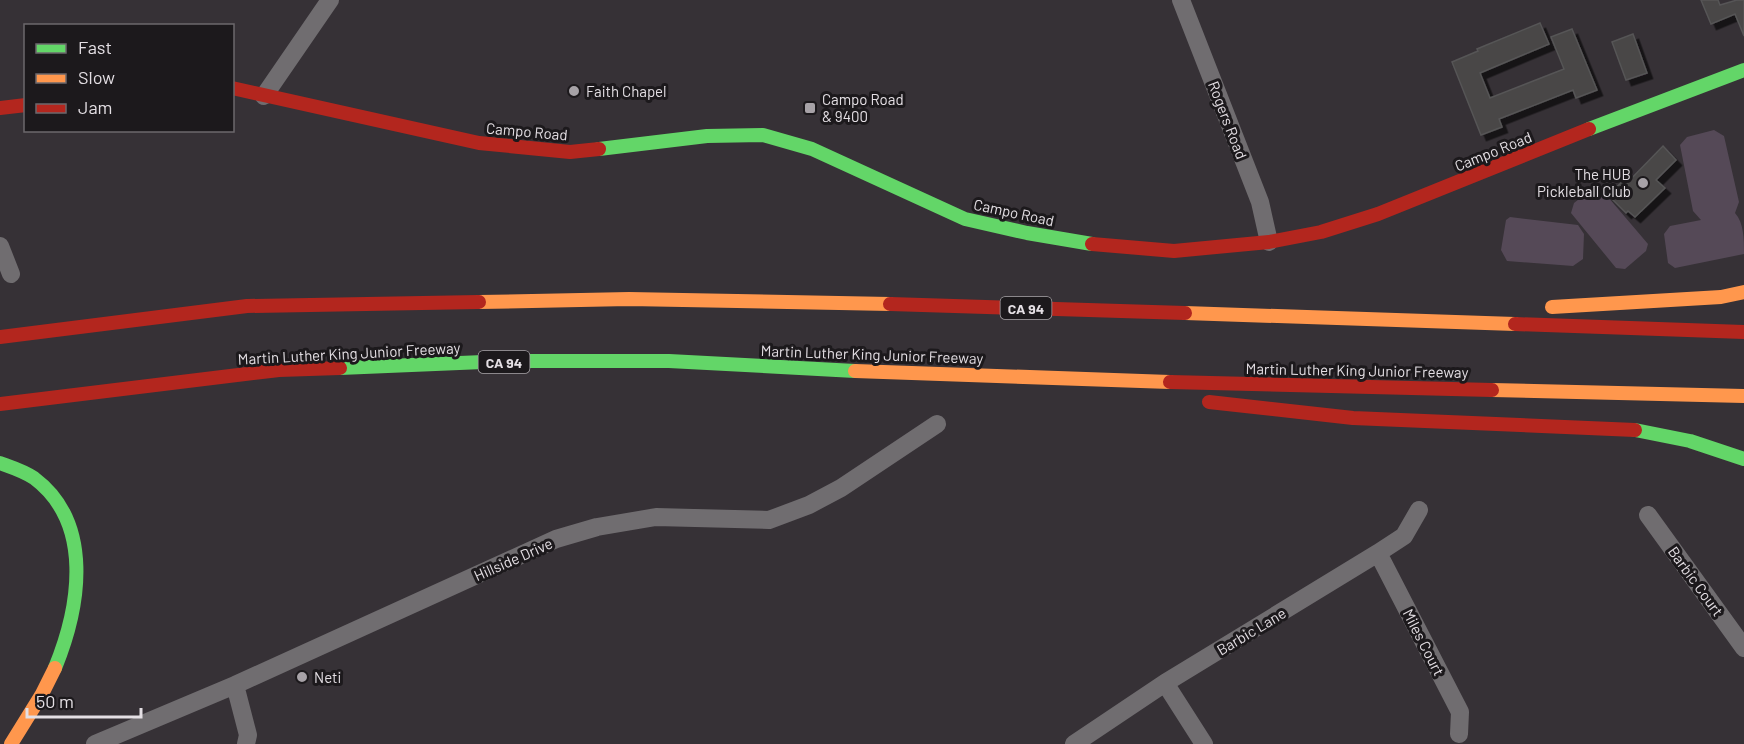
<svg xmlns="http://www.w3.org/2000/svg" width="1744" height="744" font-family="Barlow,sans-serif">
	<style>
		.park { fill: #554957 }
		.building { fill: #484747; stroke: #565556; stroke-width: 1.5; filter: url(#shadow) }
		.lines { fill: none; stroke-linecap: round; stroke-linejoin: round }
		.street { stroke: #706d70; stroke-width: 18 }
		.fast { stroke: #63d668; stroke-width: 14 }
		.slow { stroke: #ff974d; stroke-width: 14 }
		.jam { stroke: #b3261e; stroke-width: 14 }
		.poi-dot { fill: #a7a2a7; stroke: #1c191c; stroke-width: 2 }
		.labels { text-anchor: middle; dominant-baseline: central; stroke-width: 6; stroke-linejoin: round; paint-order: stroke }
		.shield { fill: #1c191c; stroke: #a8a4a8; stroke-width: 1.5 }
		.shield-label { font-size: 14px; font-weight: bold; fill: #e4dfe4 }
		.poi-label { font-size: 15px; fill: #e4dfe4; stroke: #1c191c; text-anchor: start }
		.street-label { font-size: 15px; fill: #e4dfe4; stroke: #1c191c }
	</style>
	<defs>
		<filter id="shadow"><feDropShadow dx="5.5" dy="5.5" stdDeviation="0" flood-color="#0009"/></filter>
	</defs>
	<rect width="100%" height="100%" fill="#363136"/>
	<!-- park -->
	<path class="park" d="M1714 130 1724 136 1739 202 1735 213C1744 223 1744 239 1744 254L1675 268 1668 263 1664 234 1670 226 1701 220 1693 211 1680 145 1687 137Z
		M1593 188 1602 190 1648 244 1646 251 1625 269 1616 268 1571 213 1574 203Z
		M1510 217 1578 225 1584 234 1583 259 1573 266 1507 261 1501 250 1506 220Z"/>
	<!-- building -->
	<path class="building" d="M1701 0H1718L1720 5 1737 0H1744V36L1735 14 1711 24Z
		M1540 23 1549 44 1480 73 1490 98 1564 69 1551 37 1572 29 1597 90 1576 98 1573 90 1499 119 1502 127 1481 135 1452 62 1478 51 1477 49Z
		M1633 34 1647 73 1626 80 1612 42Z
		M1663 146 1676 160 1656 180 1665 188 1635 217 1628 211 1626 213 1608 195 1623 181 1626 184Z"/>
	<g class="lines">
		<!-- street -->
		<path class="street" d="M1181 0 1260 202 1269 242
			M264 96 330 0
			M0 246 11 274
			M1648 515 1744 648
			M1378 553 1460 712 1459 734
			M1165 683 1204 744
			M235 685 248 735 246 744
			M95 744 235 685 556 539 597 527 656 517 769 520 809 505 841 488 937 424
			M1074 744 1165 683 1378 553 1404 536 1419 510"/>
		<!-- fast -->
		<path class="fast" d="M1589 129 1744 70
			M599 149 707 136 763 135 812 149 965 219 1027 233 1092 244
			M340 368 507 361H669L855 371
			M1635 430 1690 441 1744 459
			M0 463C11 467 24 471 34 478 94 523 80 607 55 668"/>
		<!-- slow -->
		<path class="slow" d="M479 302 629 299 890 304
			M1552 307 1721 297 1744 292
			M1185 313 1515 324
			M855 371 1170 382
			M1492 390 1744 396
			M11 744 42 694 55 668"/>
		<!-- jam -->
		<path class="jam" d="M232 88 479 143 570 152 599 149
			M0 108 26 105
			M1092 244 1174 251 1269 242 1321 232 1378 214 1589 129
			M890 304 1185 313
			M1515 324 1744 332
			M0 337 247 306 479 302
			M1170 382 1492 390
			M1209 402 1353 418 1635 430
			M0 404 279 370 340 368"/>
	</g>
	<!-- markers -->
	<g class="poi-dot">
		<circle cx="574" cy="91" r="6"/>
		<rect x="804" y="102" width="12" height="12" rx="3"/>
		<circle cx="1643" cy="183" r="6"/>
		<circle cx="302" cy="677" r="6"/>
	</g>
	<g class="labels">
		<!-- shield labels -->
		<g class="shield">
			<rect x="1000.5" y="297" width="51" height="22" rx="4.5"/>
			<rect x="478.5" y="351" width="51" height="22" rx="4.5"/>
		</g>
		<g class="shield-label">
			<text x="1026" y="308">CA 94</text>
			<text x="504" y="362">CA 94</text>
		</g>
		<!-- poi labels -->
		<g class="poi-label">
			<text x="586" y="91">Faith Chapel</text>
			<text x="822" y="99">Campo Road<tspan x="822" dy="17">&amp; 9400</tspan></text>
			<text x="1631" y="174" text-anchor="end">The HUB<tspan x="1631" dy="17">Pickleball Club</tspan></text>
			<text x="314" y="677">Neti</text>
		</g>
		<!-- street labels -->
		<g class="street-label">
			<text transform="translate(1228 120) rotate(69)">Rogers Road</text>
			<text transform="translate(527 131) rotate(5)">Campo Road</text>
			<text transform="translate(1493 151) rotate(-22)">Campo Road</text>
			<text transform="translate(1014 212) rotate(12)">Campo Road</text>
			<text transform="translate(349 353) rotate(-3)">Martin Luther King Junior Freeway</text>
			<text transform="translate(872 354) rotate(2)">Martin Luther King Junior Freeway</text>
			<text transform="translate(1357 370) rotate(1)">Martin Luther King Junior Freeway</text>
			<text transform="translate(513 559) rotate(-24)">Hillside Drive</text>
			<text transform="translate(1696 581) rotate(54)">Barbic Court</text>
			<text transform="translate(1251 631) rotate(-31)">Barbic Lane</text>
			<text transform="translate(1424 642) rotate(63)">Miles Court</text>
		</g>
	</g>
	<!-- legend -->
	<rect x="24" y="24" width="210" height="108" fill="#1c191c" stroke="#6c686c" stroke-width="1.5"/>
	<rect x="36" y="44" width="30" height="9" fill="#63d668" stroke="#6c686c" stroke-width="1.5"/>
	<text x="78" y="54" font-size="18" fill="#e4dfe4">Fast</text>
	<rect x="36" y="74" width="30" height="9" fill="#ff974d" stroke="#6c686c" stroke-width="1.5"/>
	<text x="78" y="84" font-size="18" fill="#e4dfe4">Slow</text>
	<rect x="36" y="104" width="30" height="9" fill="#b3261e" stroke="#6c686c" stroke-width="1.5"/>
	<text x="78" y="114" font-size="18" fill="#e4dfe4">Jam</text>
	<!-- scale -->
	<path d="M27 708v9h114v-9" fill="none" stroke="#e4dfe4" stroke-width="3"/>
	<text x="36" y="708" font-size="18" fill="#e4dfe4" stroke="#1c191c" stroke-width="4.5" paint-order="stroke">50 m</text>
</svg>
